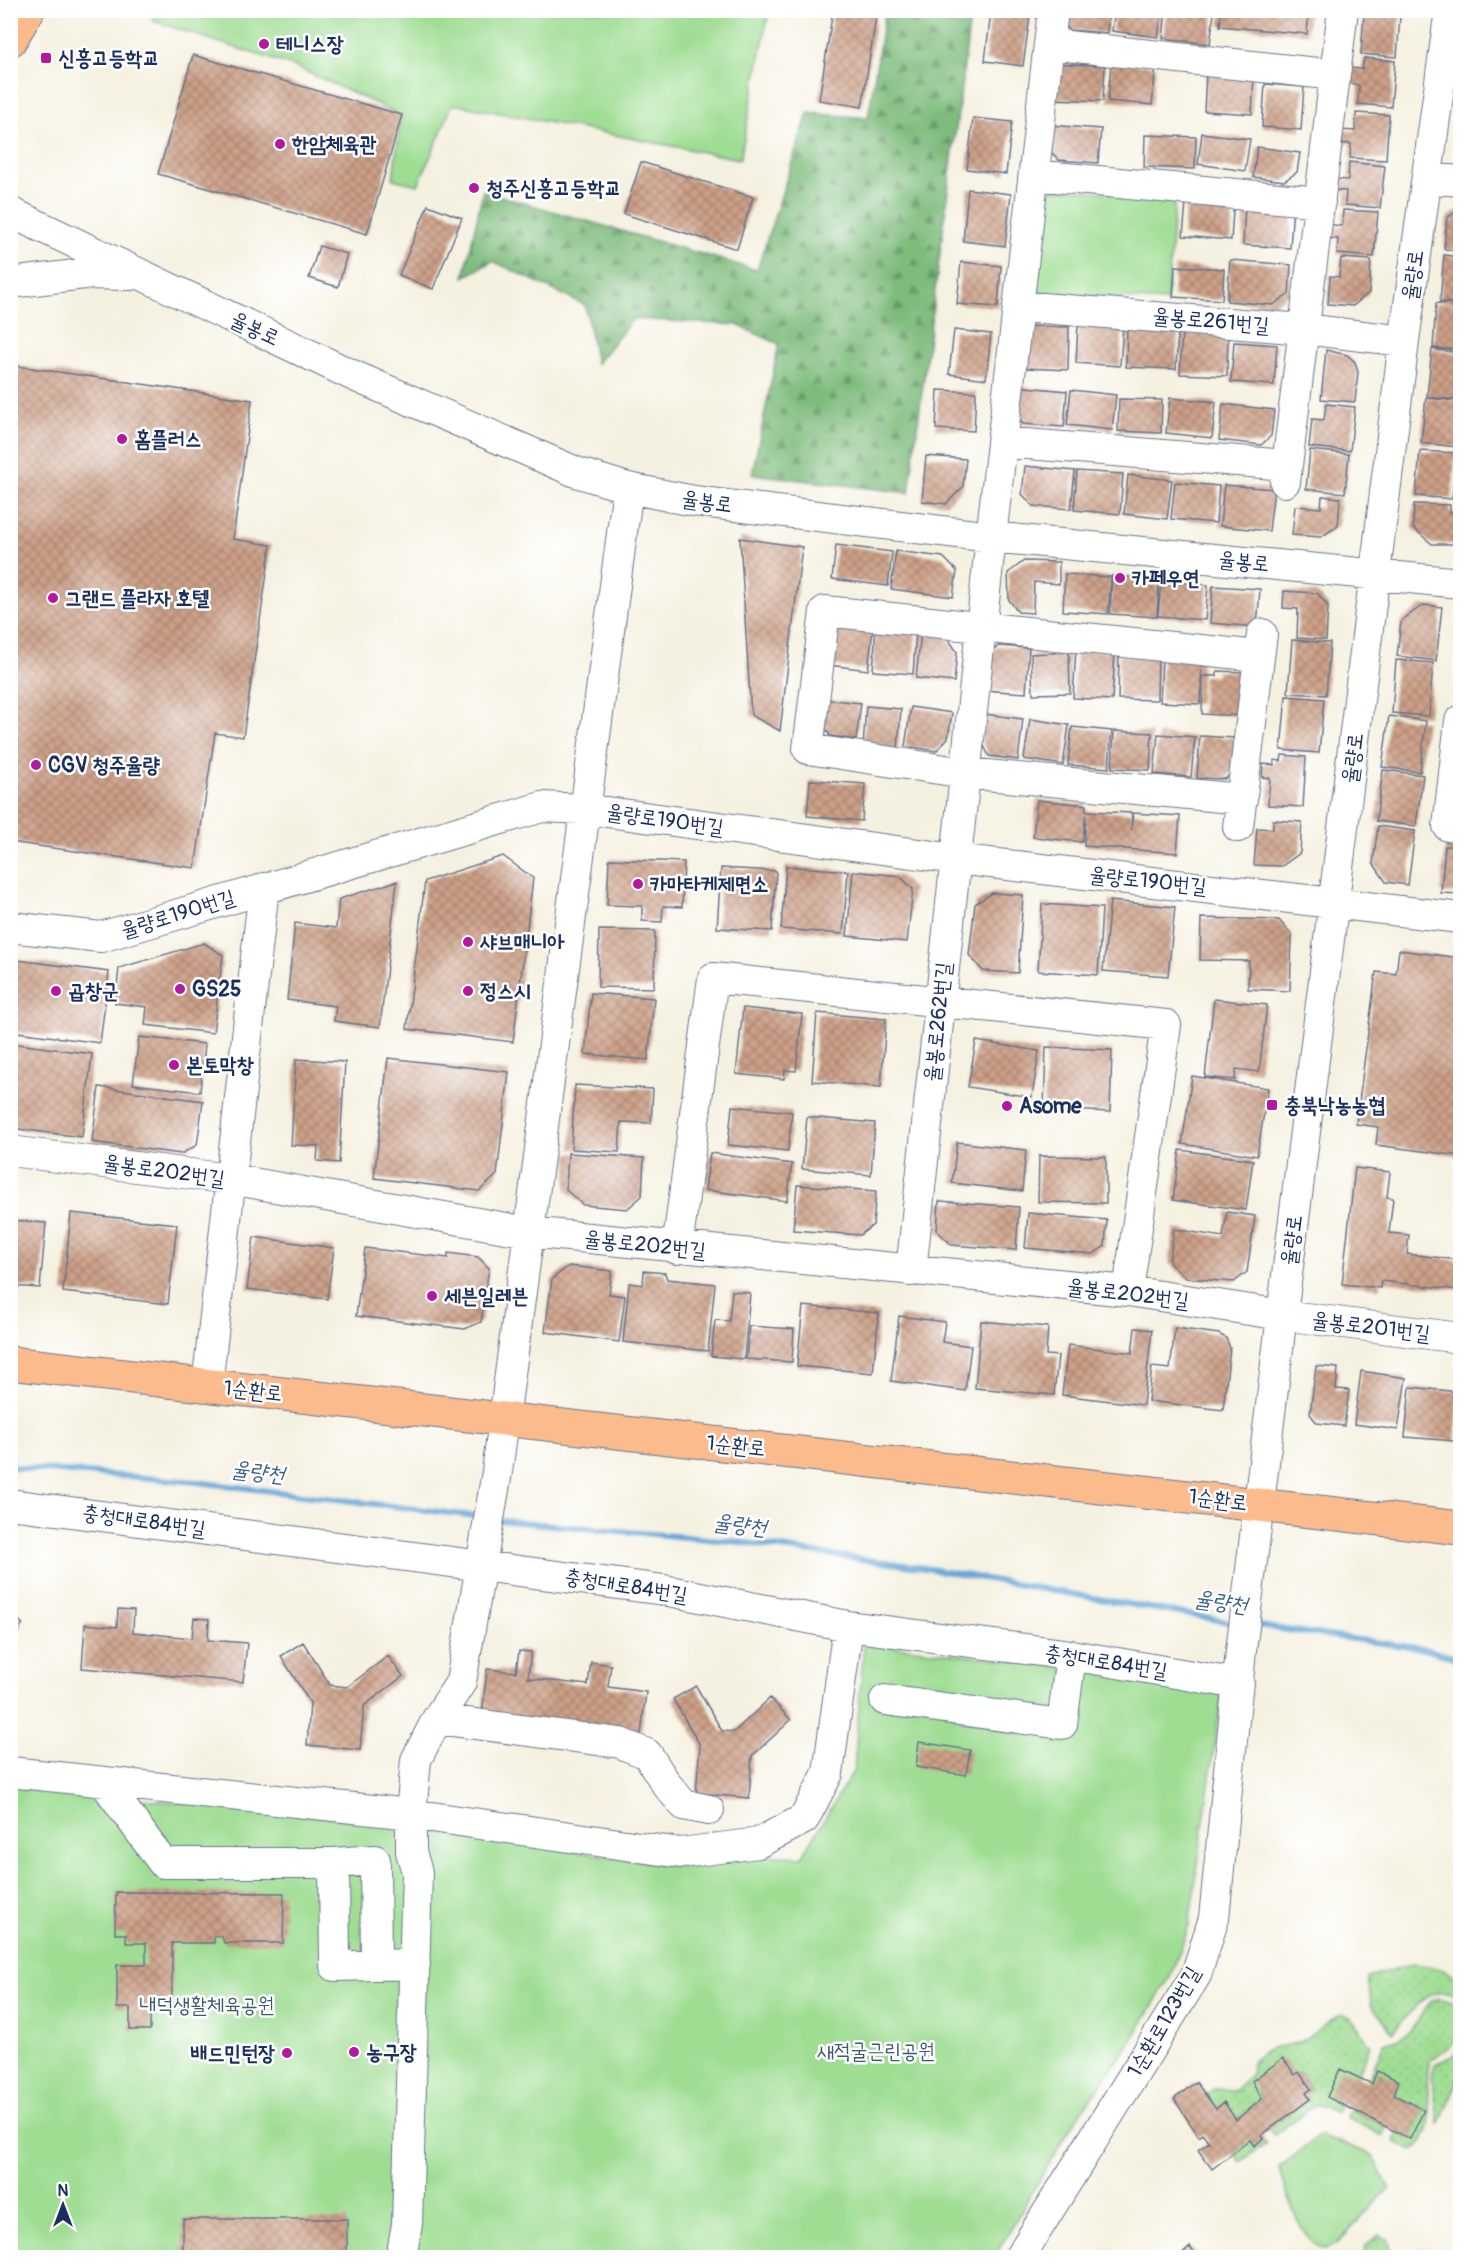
<svg xmlns="http://www.w3.org/2000/svg" width="1471" height="2268" font-family="Pangolin,'Poor Story',sans-serif">
	<style>
		.grass { fill: url(#grass-dots); stroke: #5c8678; stroke-width: 1.5 }
		.forest { fill: url(#forest-firs); stroke: #4c766d; stroke-width: 1.5 }
		.green { fill: #9edd92; stroke: #5c8678; stroke-width: 1.5 }
		.lines { fill: none; stroke-linecap: round; stroke-linejoin: round }
		.stream { stroke: #63a4d6; stroke-width: 6 }
		.building { fill: url(#building-cross-hatch) }
		.minor-casing { stroke: #67738c; stroke-width: 32 }
		.major-casing { stroke: #67738c; stroke-width: 35 }
		.minor { stroke: #fff; stroke-width: 30 }
		.major { stroke: #fbbb8d; stroke-width: 33 }
		.poi-dot { fill: #b5179e; stroke: #fff; stroke-width: 2 }
		.labels { text-anchor: middle; dominant-baseline: central; stroke-width: 5; stroke-linejoin: round; paint-order: stroke }
		.poi-label { font-size: 21px; font-weight: bold; fill: #1b2f5e; stroke: #fff; text-anchor: start }
		.street-label { font-size: 21px; fill: #1b2f5e; stroke: #fff }
		.park-label { font-size: 21px; fill: #3c5a6b; stroke: #fff }
		.water-label { font-size: 22px; font-style: italic; fill: #385e8e; stroke: #fff }
	</style>
	<defs>
		<pattern id="grass-dots" width="8" height="8" patternUnits="userSpaceOnUse" patternTransform="scale(1.5)"><rect width="8" height="8" fill="#9edd92"/><path d="M2 2h.1M6 6h.1" fill="none" stroke="#88be80" stroke-width="1.8" stroke-linecap="round"/></pattern>
		<pattern id="forest-firs" width="22" height="20" patternUnits="userSpaceOnUse" patternTransform="scale(1.5)"><rect width="22" height="20" fill="#7ebc7c"/><path d="M5 1l3.5 6h-7zM16 11l3.5 6h-7z" fill="#669969"/></pattern>
		<pattern id="building-cross-hatch" width="8" height="8" patternUnits="userSpaceOnUse" patternTransform="scale(1.5)"><rect width="8" height="8" fill="#cea087"/><path d="M0 0l8 8M0 8l8-8" fill="none" stroke="#a68372"/></pattern>
	</defs>
	<rect width="100%" height="100%" fill="#fff"/>
	<filter id="ink" filterUnits="userSpaceOnUse"><feTurbulence type="fractalNoise" baseFrequency=".0167" numOctaves="2"/><feDisplacementMap in="SourceGraphic" scale="12" xChannelSelector="R" yChannelSelector="G"/><feConvolveMatrix kernelMatrix="1 2 1 2 8 2 1 2 1" color-interpolation-filters="sRGB"/></filter>
	<filter id="wash" filterUnits="userSpaceOnUse"><feTurbulence type="fractalNoise" baseFrequency=".008" numOctaves="4" result="noise"/><feDisplacementMap in="SourceGraphic" scale="24" xChannelSelector="R" yChannelSelector="G"/><feGaussianBlur stdDeviation="1.35" result="paint"/><feColorMatrix in="noise" values="0 0 0 0 0 0 0 0 0 0 0 0 0 0 0 0 0 1.4 0 .05"/><feComposite in="paint" operator="in"/></filter>
	<g filter="url(#wash)">
		<rect width="100%" height="100%" fill="#f5f1e0"/>
		<!-- grass -->
		<path class="grass" d="M1413 1964C1431 1966 1448 1968 1460 1981V1997C1430 1979 1411 2014 1392 2032L1371 2004 1368 1977Z
			M1438 1998 1460 2004V2038L1430 2061C1420 2092 1445 2130 1412 2151L1394 2141 1398 2133 1410 2138 1424 2110 1368 2082 1384 2043C1393 2040 1403 2038 1410 2031 1421 2020 1423 2004 1438 1998Z
			M1342 2015C1359 2017 1358 2035 1371 2045L1357 2077 1339 2103 1337 2113 1317 2104 1274 2135 1269 2129 1311 2089 1299 2072 1260 2092 1258 2094 1262 2099 1236 2120 1224 2103 1216 2109 1205 2095 1214 2089 1235 2090 1251 2074C1252 2066 1252 2060 1260 2054 1273 2045 1285 2047 1299 2042 1316 2036 1326 2019 1342 2015Z
			M1460 2052V2076L1439 2125 1432 2075 1435 2064Z
			M1350 2109 1387 2127 1383 2136 1346 2117Z
			M1250 2140 1254 2146 1262 2140 1266 2143 1241 2162 1234 2153Z
			M1379 2235 1387 2239 1392 2257H1364L1366 2245Z"/>
		<!-- forest -->
		<path class="forest" d="M885 11H971L909 493 752 474 779 344 737 325 633 319 596 364 585 305 493 261 464 277 483 191 757 270 808 113 868 118Z"/>
		<!-- green -->
		<path class="green" d="M156 10 769 11 740 159 453 104 418 185 393 179 401 115 296 67 153 21Z
			M1039 188 1175 196 1167 301 1029 292Z
			M864 1643 1223 1686 1189 1926 1170 1977 1133 2038 1069 2130 994 2257H11L10 1786 386 1823 689 1868 756 1855 802 1857 854 1770Z
			M1320 2135 1373 2155 1389 2188 1337 2244 1325 2249C1296 2238 1289 2195 1279 2168Z"/>
		<g class="lines">
			<!-- stream -->
			<path class="stream" d="M10 1467 197 1482 481 1517
				M497 1520 730 1541 919 1567 1235 1623
				M1251 1625 1424 1649 1460 1659"/>
		</g>
		<g id="blocks">
			<!-- building -->
			<path class="building" d="M833 10H877L862 107 819 100Z
				M1060 10H1109L1107 33 1069 30 1059 19Z
				M1115 10H1162L1158 37 1112 31Z
				M1166 10 1214 13 1210 44 1163 38Z
				M1221 10H1309L1307 34 1220 26Z
				M991 11 1030 16 1023 66 985 61Z
				M1364 13 1400 16 1397 57 1361 54Z
				M193 55 402 115 367 234 158 174Z
				M1364 58 1395 61 1391 107 1358 104 1359 85 1348 83 1349 68 1362 69Z
				M1111 62 1156 66 1152 105 1108 101Z
				M1051 63 1105 66 1103 101 1050 99Z
				M1206 74 1254 76 1252 114 1204 111Z
				M1265 84 1304 87 1301 130 1262 127Z
				M1356 113 1389 115 1386 160 1350 158 1351 144 1338 143 1339 130 1355 131Z
				M973 118 1012 122 1006 174 967 169Z
				M1048 125 1101 129 1098 163 1059 160 1046 147Z
				M1202 133 1250 139 1245 171 1198 164Z
				M1145 135 1196 137 1195 169 1144 167Z
				M1257 147 1300 153 1297 172 1284 181 1253 177Z
				M641 162 753 197 737 249 624 214Z
				M1349 162 1385 166 1380 208 1345 205 1346 191 1333 190 1334 179 1348 180Z
				M968 189 1011 194 1005 246 963 241Z
				M1187 193 1234 197 1231 240 1183 236Z
				M1245 204 1293 206 1290 248 1243 245Z
				M428 205 462 218 433 289 399 275Z
				M1460 209V251L1444 249 1447 218Z
				M1343 210 1378 212 1374 257 1337 254 1338 239 1324 238 1325 224 1342 226Z
				M319 246 347 254 338 287 309 278Z
				M1444 255 1460 257V303L1440 302Z
				M1341 258 1371 260 1369 293 1353 306 1328 304 1330 276 1339 277Z
				M1230 260 1291 265 1289 294 1273 305 1227 301Z
				M961 262 1001 266 998 307 957 304Z
				M1175 266 1224 269 1222 300 1173 297Z
				M1436 303 1460 304V350L1433 348Z
				M1078 323 1123 326 1120 366 1076 363Z
				M1026 326 1069 327 1068 370 1025 368Z
				M1127 329 1178 331 1176 369 1126 367Z
				M954 330 991 334 986 379 949 374Z
				M1182 333 1228 334 1227 376 1180 374Z
				M1234 342 1277 345 1274 385 1231 382Z
				M1432 349 1460 353V400L1427 397Z
				M1326 350 1347 355 1355 362 1358 372 1355 402 1321 399Z
				M10 365 252 400 233 539 271 545 243 737 215 733 195 868 10 842Z
				M1015 386 1067 391 1064 427 1023 424 1013 413Z
				M938 390 976 392 974 431 936 429Z
				M1071 390 1116 395 1112 430 1067 425Z
				M1170 398 1216 402 1212 438 1166 433Z
				M1426 398 1460 401 1458 447 1421 443Z
				M1119 399 1162 400 1161 433 1118 431Z
				M1223 404 1274 410 1271 436 1261 445 1219 440Z
				M1326 404 1355 407 1350 451 1309 447 1312 419 1324 420Z
				M1310 450 1349 454 1345 493 1306 489Z
				M1420 451 1456 453 1452 499 1416 496Z
				M926 456 966 459 963 487 946 504 922 501Z
				M1025 466 1075 471 1071 509 1033 506 1022 494Z
				M1077 471 1123 474 1120 514 1074 510Z
				M1128 475 1172 480 1167 519 1124 514Z
				M1175 482 1219 486 1216 523 1171 519Z
				M1224 485 1274 489 1269 531 1220 526Z
				M1322 496 1340 498 1338 526 1321 537 1292 535 1295 506 1321 508Z
				M1414 504 1450 505V512L1460 513V544H1432L1413 528Z
				M740 538 802 547 780 731 751 715Z
				M836 545 892 552 888 586 832 579Z
				M896 551 943 557 957 571 953 597 891 589Z
				M1024 561 1059 562V584L1034 582 1033 613 1018 612 1009 600 1008 573Z
				M1065 574 1111 577 1108 614 1063 611Z
				M1112 576 1159 579 1157 617 1110 614Z
				M1161 581 1208 585 1205 620 1158 616Z
				M1213 586 1260 589 1257 627 1210 623Z
				M1284 591 1317 593 1328 606 1326 640 1297 638 1298 609 1283 608Z
				M1423 605 1442 607 1436 661 1397 656 1401 621Z
				M844 625 873 629 868 670 829 665 832 634Z
				M876 627 916 630 913 674 873 671Z
				M921 633 946 635 957 652 954 682 916 678Z
				M1292 640 1330 643 1326 695 1288 693Z
				M998 646 1029 648 1026 693 983 690 986 659Z
				M1076 649 1115 652 1112 700 1073 698Z
				M1069 652 1070 693 1033 694 1031 654Z
				M1119 655 1158 656 1157 700 1118 699Z
				M1162 657 1202 659 1200 704 1160 702Z
				M1396 660 1433 663 1429 716 1392 713Z
				M1217 671 1243 672 1242 716 1202 714 1203 676H1217Z
				M1286 696 1324 699 1319 753 1281 750Z
				M823 699 861 703 856 740 830 736 821 721Z
				M866 706 901 709 898 749 863 747Z
				M911 707 952 713 948 738 936 751 905 746Z
				M984 714 1023 719 1018 760 989 756 981 740Z
				M1389 716 1426 721 1420 772 1382 767Z
				M1030 719 1069 725 1063 765 1024 759Z
				M1072 727 1112 731 1109 768 1068 765Z
				M1114 731 1152 733 1150 770 1112 768Z
				M1158 734 1195 737 1191 777 1154 774Z
				M1200 736 1236 738 1234 771 1225 779 1197 778Z
				M1282 755 1306 757 1303 807 1268 805 1270 778 1262 777 1263 764 1274 765V760L1281 761Z
				M1383 770 1423 775 1416 826 1376 821Z
				M810 780 865 784 862 821 807 816Z
				M1037 800 1086 805V811L1132 813 1131 830 1133 813 1180 816 1177 853 1084 846 1086 815 1082 842 1033 837Z
				M1273 820 1302 822 1300 853 1282 866 1254 865 1257 828 1273 829Z
				M1378 826 1415 831 1408 885 1386 882 1373 863Z
				M1445 846 1460 847V894L1441 893Z
				M503 856 533 878 513 1042 407 1029 425 881Z
				M609 859 684 862 682 907 663 906 662 922 642 921V906L607 905Z
				M786 866 848 871 843 934 781 929Z
				M721 868 776 871 772 931 717 928Z
				M853 871 900 876 913 889 907 942 847 936Z
				M397 881 380 1027 334 1021 336 1006 287 1000 295 923 336 928 339 899Z
				M992 893 1023 895 1018 973 983 971 969 955 975 904Z
				M1110 901 1175 907 1168 976 1103 971Z
				M1042 904 1102 908 1098 975 1038 971Z
				M1201 918 1279 920 1292 935 1290 991 1248 989 1249 961 1200 960Z
				M599 930 655 931 654 988 598 987Z
				M204 943 223 955 213 1033 145 1025 147 1007 115 1003 119 968Z
				M1399 950 1460 958V1156L1376 1145 1378 1127 1356 1124 1376 972 1396 974Z
				M10 959 109 972 100 1043 10 1031Z
				M591 993 654 998 648 1060 585 1054Z
				M1214 999 1267 1005 1259 1072 1236 1069 1235 1080 1205 1077Z
				M743 1008 802 1014 796 1071 785 1070 784 1079 736 1074Z
				M817 1013 886 1019 881 1087 812 1081Z
				M139 1037 205 1044 200 1092 133 1084Z
				M976 1041 1039 1051 1032 1097 968 1087Z
				M10 1043 92 1054 82 1137 10 1128Z
				M1046 1047 1112 1050 1110 1112 1044 1109Z
				M388 1058 509 1072 497 1175 479 1191 374 1178Z
				M296 1059 345 1062 339 1163 317 1161 318 1146 291 1145Z
				M1192 1076 1268 1088 1257 1156 1182 1144Z
				M575 1085 653 1089 651 1123 621 1122 619 1152 571 1149Z
				M99 1087 203 1101 197 1145 181 1154 92 1142Z
				M732 1106 792 1112 788 1151 728 1145Z
				M807 1117 875 1123 871 1175 802 1169Z
				M957 1142 1026 1150 1022 1191 952 1183Z
				M1180 1150 1253 1160 1246 1210 1173 1200Z
				M568 1153 644 1158 642 1196 627 1209 583 1205 566 1190Z
				M710 1153 792 1164 787 1201 705 1190Z
				M1039 1156 1106 1157V1203L1038 1202Z
				M1355 1168 1390 1172 1387 1197 1393 1198 1389 1233 1409 1235 1407 1254 1460 1260V1290L1381 1281 1380 1288 1342 1284Z
				M797 1185 876 1191 873 1225 860 1235 793 1230Z
				M939 1201 1019 1207 1016 1250 952 1245 937 1231Z
				M1227 1212 1255 1216 1247 1272 1234 1282 1186 1278 1169 1263 1174 1229 1223 1237Z
				M71 1213 177 1224 168 1304 63 1292Z
				M1028 1213 1107 1220 1105 1246 1093 1254 1025 1248Z
				M10 1220 46 1223 40 1288 10 1286Z
				M254 1237 334 1248 327 1299 247 1289Z
				M365 1248 448 1258V1253L478 1257 489 1268 481 1322 465 1329 356 1316Z
				M569 1266 612 1271 609 1294 625 1296 619 1342 545 1332 552 1279Z
				M644 1271 665 1273 667 1279 715 1284 708 1351 623 1342 629 1283 643 1285Z
				M732 1291 750 1293 744 1359 711 1356 715 1320 729 1321Z
				M803 1306 879 1313 873 1373 797 1366Z
				M899 1316 945 1322 942 1342 971 1346 965 1391 891 1381Z
				M981 1321 1048 1327 1046 1355 1058 1356 1054 1395 975 1388Z
				M749 1326 794 1329 792 1362 746 1359Z
				M1135 1328 1152 1330 1143 1405 1062 1395 1068 1345 1132 1353Z
				M1175 1328 1219 1334 1226 1338 1230 1348 1223 1410 1148 1401 1152 1367 1170 1369Z
				M1316 1366 1338 1368 1336 1389 1349 1390 1344 1426 1317 1423 1310 1414Z
				M1361 1371 1406 1378 1398 1430 1354 1424Z
				M1410 1387 1460 1392 1455 1441 1405 1437Z
				M10 1609 23 1625 10 1635Z
				M118 1609 134 1610 133 1632 192 1638 194 1618 209 1619 208 1640 247 1643 243 1682 82 1668 85 1624 117 1627Z
				M303 1642 330 1685 347 1687 388 1656 403 1676 364 1706 360 1750 307 1745 310 1703 281 1656Z
				M519 1651 531 1652 528 1678 588 1685 591 1662 611 1665 608 1687 646 1692 641 1735 482 1715 487 1669 516 1672Z
				M696 1686 722 1731 734 1732 770 1698 791 1720 752 1756 749 1798 696 1793 700 1745 673 1699Z
				M919 1742 970 1750 966 1775 916 1767Z
				M116 1892 284 1893 283 1943H224L222 1936H214V1943H172V2010H150V2030H130V2008H117V1965H146V1943H126V1934H115Z
				M1283 2058 1295 2075 1299 2072 1311 2089 1306 2093 1310 2099 1262 2135 1264 2138 1254 2146 1250 2140 1212 2169 1198 2150 1209 2142 1203 2134 1199 2137 1174 2099 1196 2082 1216 2109 1224 2102 1236 2120 1262 2099 1252 2081Z
				M1340 2069 1372 2084 1377 2071 1399 2081 1394 2095 1424 2110 1410 2139 1327 2097Z
				M183 2219H347V2258H183Z
				M1190 2247 1198 2258H1178Z"/>
		</g>
	</g>
	<g filter="url(#ink)">
		<use href="#blocks" fill-opacity="0" stroke="#67738c" stroke-width="1.5"/>
		<g class="lines">
			<defs>
				<path id="minor" d="M1049 44 1335 75
					M1034 175 1320 202
					M1428 178 1460 181
					M10 212 352 375 576 472 628 488 694 501 991 537 1460 583
					M10 283 84 274 130 275
					M1018 306 1304 329 1404 341
					M1002 442 1287 465
					M1285 482 1343 10
					M628 488 497 1472 461 1682 437 1719 416 1760 411 1814 681 1853 758 1843 804 1819 828 1773 848 1626
					M1460 721 1448 826 1460 828
					M1242 799 965 773 808 749 825 611 1259 656
					M1238 827 1262 634
					M10 927 101 937 542 807 585 809 956 859 1460 918
					M10 1151 230 1179 528 1232 1128 1291 1282 1315 1460 1338
					M677 1249 713 978 1166 1025 1128 1291
					M911 1271 991 537 1053 10
					M207 1386 264 888
					M10 1504 664 1590 848 1626 1071 1655 1239 1684
					M885 1700 1062 1724 1071 1655
					M437 1719 620 1743 647 1754 667 1785 684 1805 709 1810
					M10 1772 411 1814V1852L417 1872 407 2224 401 2258
					M104 1782 163 1863H334L335 1966 415 1964
					M334 1863 375 1860 376 1965
					M1019 2258 1196 1975 1214 1918 1241 1651 1282 1315 1404 341 1450 10"/>
				<path id="major" d="M10 40 28 10
					M10 1363 1460 1528"/>
			</defs>
			<!-- minor casing -->
			<use href="#minor" class="minor-casing"/>
			<!-- major casing -->
			<use href="#major" class="major-casing"/>
			<!-- minor -->
			<use href="#minor" class="minor"/>
			<!-- major -->
			<use href="#major" class="major"/>
		</g>
	</g>
	<!-- markers -->
	<g class="poi-dot">
		<circle cx="264" cy="44" r="6"/>
		<rect x="40" y="52" width="12" height="12" rx="3"/>
		<circle cx="280" cy="144" r="6"/>
		<circle cx="474" cy="188" r="6"/>
		<circle cx="122" cy="439" r="6"/>
		<circle cx="1120" cy="578" r="6"/>
		<circle cx="53" cy="598" r="6"/>
		<circle cx="36" cy="765" r="6"/>
		<circle cx="638" cy="884" r="6"/>
		<circle cx="468" cy="942" r="6"/>
		<circle cx="180" cy="989" r="6"/>
		<circle cx="56" cy="991" r="6"/>
		<circle cx="468" cy="991" r="6"/>
		<circle cx="174" cy="1065" r="6"/>
		<rect x="1266" y="1099" width="12" height="12" rx="3"/>
		<circle cx="1007" cy="1106" r="6"/>
		<circle cx="432" cy="1296" r="6"/>
		<circle cx="354" cy="2052" r="6"/>
		<circle cx="287" cy="2053" r="6"/>
	</g>
	<g class="labels">
		<!-- poi labels -->
		<g class="poi-label">
			<text x="276" y="44">테니스장</text>
			<text x="58" y="58">신흥고등학교</text>
			<text x="292" y="144">한암체육관</text>
			<text x="486" y="188">청주신흥고등학교</text>
			<text x="134" y="439">홈플러스</text>
			<text x="1132" y="578">카페우연</text>
			<text x="65" y="598">그랜드 플라자 호텔</text>
			<text x="48" y="765">CGV 청주율량</text>
			<text x="650" y="884">카마타케제면소</text>
			<text x="480" y="942">샤브매니아</text>
			<text x="192" y="989">GS25</text>
			<text x="68" y="991">곱창군</text>
			<text x="480" y="991">정스시</text>
			<text x="186" y="1065">본토막창</text>
			<text x="1284" y="1105">충북낙농농협</text>
			<text x="1019" y="1106">Asome</text>
			<text x="444" y="1296">세븐일레븐</text>
			<text x="366" y="2052">농구장</text>
			<text x="275" y="2053" text-anchor="end">배드민턴장</text>
		</g>
		<!-- street labels -->
		<g class="street-label">
			<text transform="translate(1413 275) rotate(-82)">율량로</text>
			<text transform="translate(1211 321) rotate(5)">율봉로261번길</text>
			<text transform="translate(255 329) rotate(25)">율봉로</text>
			<text transform="translate(707 502) rotate(8)">율봉로</text>
			<text transform="translate(1244 562) rotate(6)">율봉로</text>
			<text transform="translate(1353 758) rotate(-83)">율량로</text>
			<text transform="translate(665 820) rotate(8)">율량로190번길</text>
			<text transform="translate(1148 881) rotate(6)">율량로190번길</text>
			<text transform="translate(178 914) rotate(-17)">율량로190번길</text>
			<text transform="translate(938 1022) rotate(-84)">율봉로262번길</text>
			<text transform="translate(164 1171) rotate(8)">율봉로202번길</text>
			<text transform="translate(1292 1240) rotate(-83)">율량로</text>
			<text transform="translate(645 1245) rotate(6)">율봉로202번길</text>
			<text transform="translate(1128 1294) rotate(7)">율봉로202번길</text>
			<text transform="translate(1371 1327) rotate(7)">율봉로201번길</text>
			<text transform="translate(253 1391) rotate(6)">1순환로</text>
			<text transform="translate(736 1446) rotate(6)">1순환로</text>
			<text transform="translate(1218 1500) rotate(7)">1순환로</text>
			<text transform="translate(144 1521) rotate(8)">충청대로84번길</text>
			<text transform="translate(626 1586) rotate(9)">충청대로84번길</text>
			<text transform="translate(1106 1662) rotate(9)">충청대로84번길</text>
			<text transform="translate(1164 2022) rotate(-60)">1순환로123번길</text>
		</g>
		<!-- park labels -->
		<g class="park-label">
			<text x="207" y="2005">내덕생활체육공원</text>
			<text x="876" y="2051">새적굴근린공원</text>
		</g>
		<!-- water labels -->
		<g class="water-label">
			<text transform="translate(258 1472) rotate(7)">율량천</text>
			<text transform="translate(740 1525) rotate(7)">율량천</text>
			<text transform="translate(1221 1602) rotate(8)">율량천</text>
		</g>
	</g>
	<!-- margin -->
	<rect width="1471" height="2268" fill="none" stroke="#fff" stroke-width="36"/>
	<!-- north arrow -->
	<g transform="translate(63 2205)" stroke="#ffffff" stroke-width="4.5" paint-order="stroke">
	<path d="M0-4.5L10 22L0 15L-10 22Z" fill="#1b2f5e"/>
	<text y="-9" font-size="16" font-weight="bold" text-anchor="middle" fill="#1b2f5e">N</text>
	</g>
</svg>
